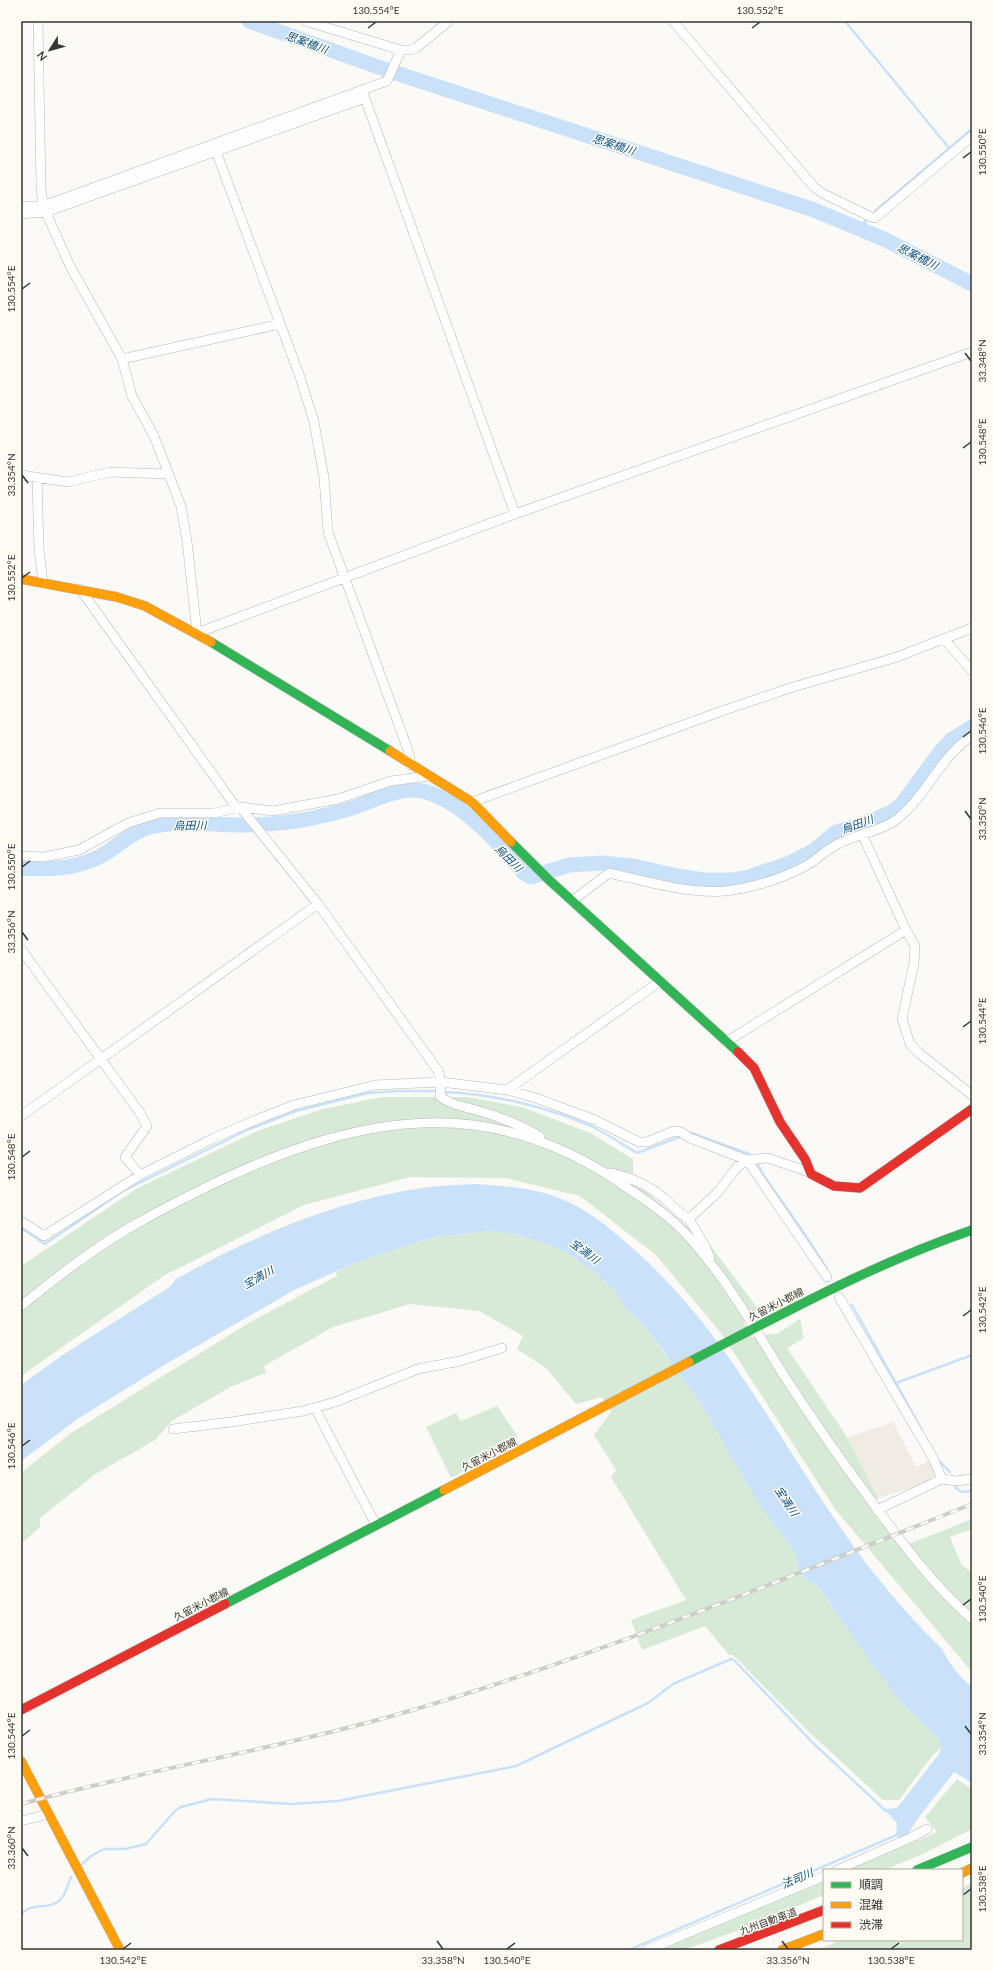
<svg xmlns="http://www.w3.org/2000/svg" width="993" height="1971" font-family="Lato,'Noto Sans JP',sans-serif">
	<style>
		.built { fill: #f0ece3 }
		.green { fill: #d6ead7 }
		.water { fill: #c9e2f9 }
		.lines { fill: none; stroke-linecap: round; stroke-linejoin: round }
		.stream { stroke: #c9e2f9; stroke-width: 2.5 }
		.river { stroke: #c9e2f9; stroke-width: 15 }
		.street-casing { stroke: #b9b8b5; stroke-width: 10 }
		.fast-casing { stroke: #b9b8b5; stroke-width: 10 }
		.slow-casing { stroke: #b9b8b5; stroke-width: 10 }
		.jam-casing { stroke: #b9b8b5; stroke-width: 10 }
		.street { stroke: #fefefe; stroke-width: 9 }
		.fast { stroke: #30b455; stroke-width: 9 }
		.slow { stroke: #ff9f0a; stroke-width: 9 }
		.jam { stroke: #e5322d; stroke-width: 9 }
		.rail-casing { stroke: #cdcdcc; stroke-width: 4 }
		.rail { stroke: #fefbf3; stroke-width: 2.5; stroke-dasharray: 8; stroke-linecap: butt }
		.ticks { fill: none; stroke: #363532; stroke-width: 1.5 }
		.labels { text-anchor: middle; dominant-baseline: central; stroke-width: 3; stroke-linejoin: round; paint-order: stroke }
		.street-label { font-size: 10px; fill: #363532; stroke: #fefbf3 }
		.water-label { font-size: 11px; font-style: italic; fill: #064f83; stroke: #fefbf3 }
		.neatline { fill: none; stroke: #363532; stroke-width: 1.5 }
		.ticks-label { font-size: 10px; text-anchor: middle; fill: #363532 }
	</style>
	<rect width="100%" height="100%" fill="#fbfaf6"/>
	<!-- built -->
	<path class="built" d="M893 1422 916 1467 932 1460 937 1473 927 1483 878 1498 847 1437Z"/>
	<!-- green -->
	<path class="green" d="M382 1097H467L522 1107 590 1133 633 1159V1180L690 1229 704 1237 758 1309 744 1323 752 1337 778 1333 800 1319 804 1338 787 1348 847 1437 878 1498 870 1506 901 1547 972 1519V1529L950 1537 961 1564 972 1573V1672L835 1509 721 1333 656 1255 580 1196 505 1178 410 1177 304 1205 165 1275 21 1376V1266L136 1189 257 1131 323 1109Z
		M491 1231 514 1234 549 1245 566 1252 594 1272 615 1291 627 1310 639 1320 686 1380 742 1472 761 1507 796 1554 797 1565 803 1577 820 1589 865 1654 939 1739 941 1748 932 1756 899 1800H883L808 1731 733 1655H729L705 1626 642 1650 631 1620 686 1600 611 1477 616 1470 594 1435 611 1412 602 1397 576 1404 547 1369 517 1349 523 1336 479 1311 410 1304 333 1327 264 1366 266 1373 232 1386 172 1421 155 1440 94 1475 40 1518V1527L21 1544V1473L71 1433 252 1321 337 1276 336 1272 362 1260 434 1237Z
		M497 1406 518 1437 481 1462 451 1478 426 1427 456 1413 461 1421Z
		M957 1779 972 1789V1829L923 1854 884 1870H848L937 1832 925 1817Z
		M824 1880V1895L745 1928 684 1950H658Z
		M972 1883V1950H818L841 1940H962V1888Z"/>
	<!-- water -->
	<path class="water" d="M475 1184C509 1186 548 1189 578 1207 597 1217 614 1232 630 1246 734 1335 790 1466 873 1572 894 1599 918 1625 942 1649 950 1664 958 1676 972 1687V1783L954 1772 916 1821 909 1833 899 1840 896 1834 897 1823 884 1809 897 1808 939 1754 941 1748 939 1739 900 1701 865 1654 820 1589 803 1577 797 1565 796 1554 761 1507 699 1401 664 1351 639 1320 627 1310 615 1291 594 1272 566 1252 549 1245 514 1234 491 1231 434 1237 362 1260 296 1289 171 1361 76 1420 21 1461V1385L61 1356 171 1286 176 1279C254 1235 340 1199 429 1187 444 1185 460 1185 475 1184Z"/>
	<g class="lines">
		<!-- stream -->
		<path class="stream" d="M845 21 949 148
			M875 211 972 129
			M858 228 868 219
			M442 1092C489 1093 548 1107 591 1126 607 1134 622 1144 637 1153L682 1136
			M687 1134 691 1133 749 1154 753 1157
			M756 1161 764 1176 802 1230 827 1269
			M21 1228 45 1244 123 1191 247 1130 296 1111 368 1093 398 1091H437
			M852 1305 896 1383 972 1355
			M896 1383 921 1429
			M938 1460 950 1472
			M955 1487C961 1493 964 1493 972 1490
			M81 1865 91 1856 104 1849H125L146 1844 174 1812 181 1807 212 1799 292 1804 338 1801 516 1766 648 1703 673 1684 731 1659H733L814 1744 886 1811
			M21 1915C31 1901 48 1911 60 1900 66 1894 68 1884 71 1877
			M629 1950 899 1834"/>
		<!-- river -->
		<path class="river" d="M249 21 384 69 814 210 884 239 972 284
			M21 868C50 870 80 869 106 853 120 844 134 831 150 827 182 819 215 826 247 825 268 825 292 822 313 818 325 815 337 813 349 809 372 802 402 784 427 792 465 804 499 844 524 873L531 877 569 865 602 863 633 866 678 876 703 880H733L745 878 790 863 813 851 836 832 861 825 890 813 901 805 941 751 951 740 972 727"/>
		<defs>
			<path id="street" d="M38 21 41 188 43 206 70 266 122 359 132 396 154 436 181 506 187 541 197 633 515 514 972 352
				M305 21 401 50H410L417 47 449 21
				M673 21 814 187 822 193 871 217 875 218 972 136
				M362 90 515 514
				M216 151 300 377 314 422 324 478 328 532 408 750 411 765
				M21 206H43L387 81 401 50
				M21 214 46 212 365 98
				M122 359 280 324
				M21 475 68 482 110 472 169 474
				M37 477 39 549 43 583
				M80 589 236 807
				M944 639 972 671
				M472 802 722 711 793 687 894 658 972 628
				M240 807 318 904 439 1072 441 1082 440 1096C451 1106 469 1107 483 1112 502 1118 524 1126 540 1137
				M862 834 906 930 915 946 914 963 902 1019 910 1044 920 1054 972 1095
				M21 856 44 857 79 850 128 823 160 813H214L240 807 273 811 338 799 391 781 429 776
				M572 901 609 873C646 881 687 894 726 891 752 888 780 879 804 867 815 861 825 851 836 845 857 833 884 832 902 815 930 790 940 757 972 736
				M21 949 140 1113 147 1126 125 1157 140 1175
				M726 1042 906 930
				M507 1090 659 982
				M21 1116 318 904
				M610 1173C630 1177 648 1185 664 1198 672 1205 679 1214 689 1219
				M21 1221 44 1236 140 1175 214 1138 258 1119 294 1105 375 1085 441 1082 507 1090 536 1098 595 1120 639 1142H647L674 1131 681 1132 690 1138 747 1160 827 1277
				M710 1258 705 1246 689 1219 718 1192 738 1166 747 1160 768 1158 809 1172
				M839 1297 933 1458 942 1479 956 1481 972 1479
				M21 1306C57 1277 95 1247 136 1224 164 1208 194 1193 223 1179 366 1113 494 1092 629 1189 641 1197 653 1205 664 1214 685 1230 702 1252 718 1273 741 1304 761 1338 781 1371 810 1416 840 1459 872 1502 902 1543 933 1585 972 1619
				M316 1407 319 1416 376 1525
				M173 1429 231 1422 303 1411 335 1402 418 1369 460 1361 502 1348
				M877 1510 942 1479
				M21 1821 49 1814
				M837 1870 910 1838 927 1829
				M647 1950 824 1876"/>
			<path id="fast" d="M211 642 390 751
				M511 842 548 879 738 1052
				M689 1362C782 1314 873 1264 972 1230
				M225 1604 444 1490
				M917 1870 972 1847"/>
			<path id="slow" d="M21 579 117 597 145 606 211 642
				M390 751 472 802 511 842
				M444 1490 689 1362
				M21 1761 120 1950
				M962 1873 972 1868
				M782 1950 824 1934"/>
			<path id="jam" d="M738 1052 754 1068 780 1122 805 1159 811 1174 834 1186 860 1188 972 1109
				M21 1710 225 1604
				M719 1950 824 1910"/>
		</defs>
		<!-- street casing -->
		<use href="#street" class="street-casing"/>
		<!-- fast casing -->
		<use href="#fast" class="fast-casing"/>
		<!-- slow casing -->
		<use href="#slow" class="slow-casing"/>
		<!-- jam casing -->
		<use href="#jam" class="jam-casing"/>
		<!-- street -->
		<use href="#street" class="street"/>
		<!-- fast -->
		<use href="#fast" class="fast"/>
		<!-- slow -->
		<use href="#slow" class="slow"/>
		<!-- jam -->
		<use href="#jam" class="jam"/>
		<defs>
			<path id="rail" d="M21 1804C152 1768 286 1748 416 1709 606 1653 788 1577 972 1504"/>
		</defs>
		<!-- rail casing -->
		<use href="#rail" class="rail-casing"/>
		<!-- rail -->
		<use href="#rail" class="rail"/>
	</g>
	<!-- ticks -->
	<path class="ticks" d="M368 28 376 22M752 28 760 22M963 158 971 152M22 289 30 283M965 353 971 361M963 448 971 442M22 475 28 483M22 578 30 572M963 737 971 731M965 811 971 819M22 867 30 861M22 932 28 940M963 1027 971 1021M22 1157 30 1151M963 1316 971 1310M22 1446 30 1440M963 1605 971 1599M965 1726 971 1734M22 1736 30 1730M22 1848 28 1856M963 1895 971 1889M437 1941 443 1949M782 1941 788 1949M123 1949 131 1943M507 1949 515 1943M891 1949 899 1943"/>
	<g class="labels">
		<!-- street labels -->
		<g class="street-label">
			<text transform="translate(776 1304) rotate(-27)">久留米小郡線</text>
			<text transform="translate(489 1454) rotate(-27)">久留米小郡線</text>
			<text transform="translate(201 1604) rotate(-27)">久留米小郡線</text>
			<text transform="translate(768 1921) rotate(-20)">九州自動車道</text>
		</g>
		<!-- water labels -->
		<g class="water-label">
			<text transform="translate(307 42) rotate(20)">思案橋川</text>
			<text transform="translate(614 144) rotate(18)">思案橋川</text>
			<text transform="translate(918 256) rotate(27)">思案橋川</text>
			<text transform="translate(857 824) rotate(-20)">烏田川</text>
			<text transform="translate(190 825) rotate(-1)">烏田川</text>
			<text transform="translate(509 858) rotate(45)">烏田川</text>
			<text transform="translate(585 1251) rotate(37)">宝満川</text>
			<text transform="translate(258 1277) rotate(-29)">宝満川</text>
			<text transform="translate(787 1501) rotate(57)">宝満川</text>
			<text transform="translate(797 1878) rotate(-23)">法司川</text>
		</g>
	</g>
	<!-- border -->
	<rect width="993" height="1971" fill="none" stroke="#fefbf3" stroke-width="44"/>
	<!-- legend -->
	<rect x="823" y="1869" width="140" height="72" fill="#fefbf3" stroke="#aeaca6"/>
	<rect x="831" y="1882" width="20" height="6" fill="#30b455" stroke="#aeaca6"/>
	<text x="859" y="1889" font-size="12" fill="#363532">順調</text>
	<rect x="831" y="1902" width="20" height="6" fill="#ff9f0a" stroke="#aeaca6"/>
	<text x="859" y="1909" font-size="12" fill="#363532">混雑</text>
	<rect x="831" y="1922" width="20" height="6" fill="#e5322d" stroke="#aeaca6"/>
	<text x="859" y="1929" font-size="12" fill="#363532">渋滞</text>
	<!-- north arrow -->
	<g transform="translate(50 50) rotate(233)" stroke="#fefbf3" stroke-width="3" paint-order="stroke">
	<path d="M0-3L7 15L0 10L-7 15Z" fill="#363532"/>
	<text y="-6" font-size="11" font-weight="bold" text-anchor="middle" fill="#363532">N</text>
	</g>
	<rect x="22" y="22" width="949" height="1927" class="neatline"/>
	<g class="ticks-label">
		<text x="376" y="14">130.554°E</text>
		<text x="760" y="14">130.552°E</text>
		<text transform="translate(982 152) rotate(-90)" y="4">130.550°E</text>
		<text transform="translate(11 289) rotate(-90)" y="4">130.554°E</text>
		<text transform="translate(982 361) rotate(-90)" y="4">33.348°N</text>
		<text transform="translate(982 442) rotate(-90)" y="4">130.548°E</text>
		<text transform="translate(11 475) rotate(-90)" y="4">33.354°N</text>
		<text transform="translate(11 578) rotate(-90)" y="4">130.552°E</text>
		<text transform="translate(982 731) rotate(-90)" y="4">130.546°E</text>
		<text transform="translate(982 819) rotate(-90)" y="4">33.350°N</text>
		<text transform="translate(11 867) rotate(-90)" y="4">130.550°E</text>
		<text transform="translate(11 932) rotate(-90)" y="4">33.356°N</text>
		<text transform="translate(982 1021) rotate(-90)" y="4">130.544°E</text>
		<text transform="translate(11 1157) rotate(-90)" y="4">130.548°E</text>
		<text transform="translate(982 1310) rotate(-90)" y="4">130.542°E</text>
		<text transform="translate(11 1446) rotate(-90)" y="4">130.546°E</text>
		<text transform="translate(982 1599) rotate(-90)" y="4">130.540°E</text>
		<text transform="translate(982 1734) rotate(-90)" y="4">33.354°N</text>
		<text transform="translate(11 1736) rotate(-90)" y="4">130.544°E</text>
		<text transform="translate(11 1848) rotate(-90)" y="4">33.360°N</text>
		<text transform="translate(982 1889) rotate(-90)" y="4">130.538°E</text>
		<text x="123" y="1964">130.542°E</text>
		<text x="443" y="1964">33.358°N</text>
		<text x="507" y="1964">130.540°E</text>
		<text x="788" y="1964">33.356°N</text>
		<text x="891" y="1964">130.538°E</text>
	</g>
</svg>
